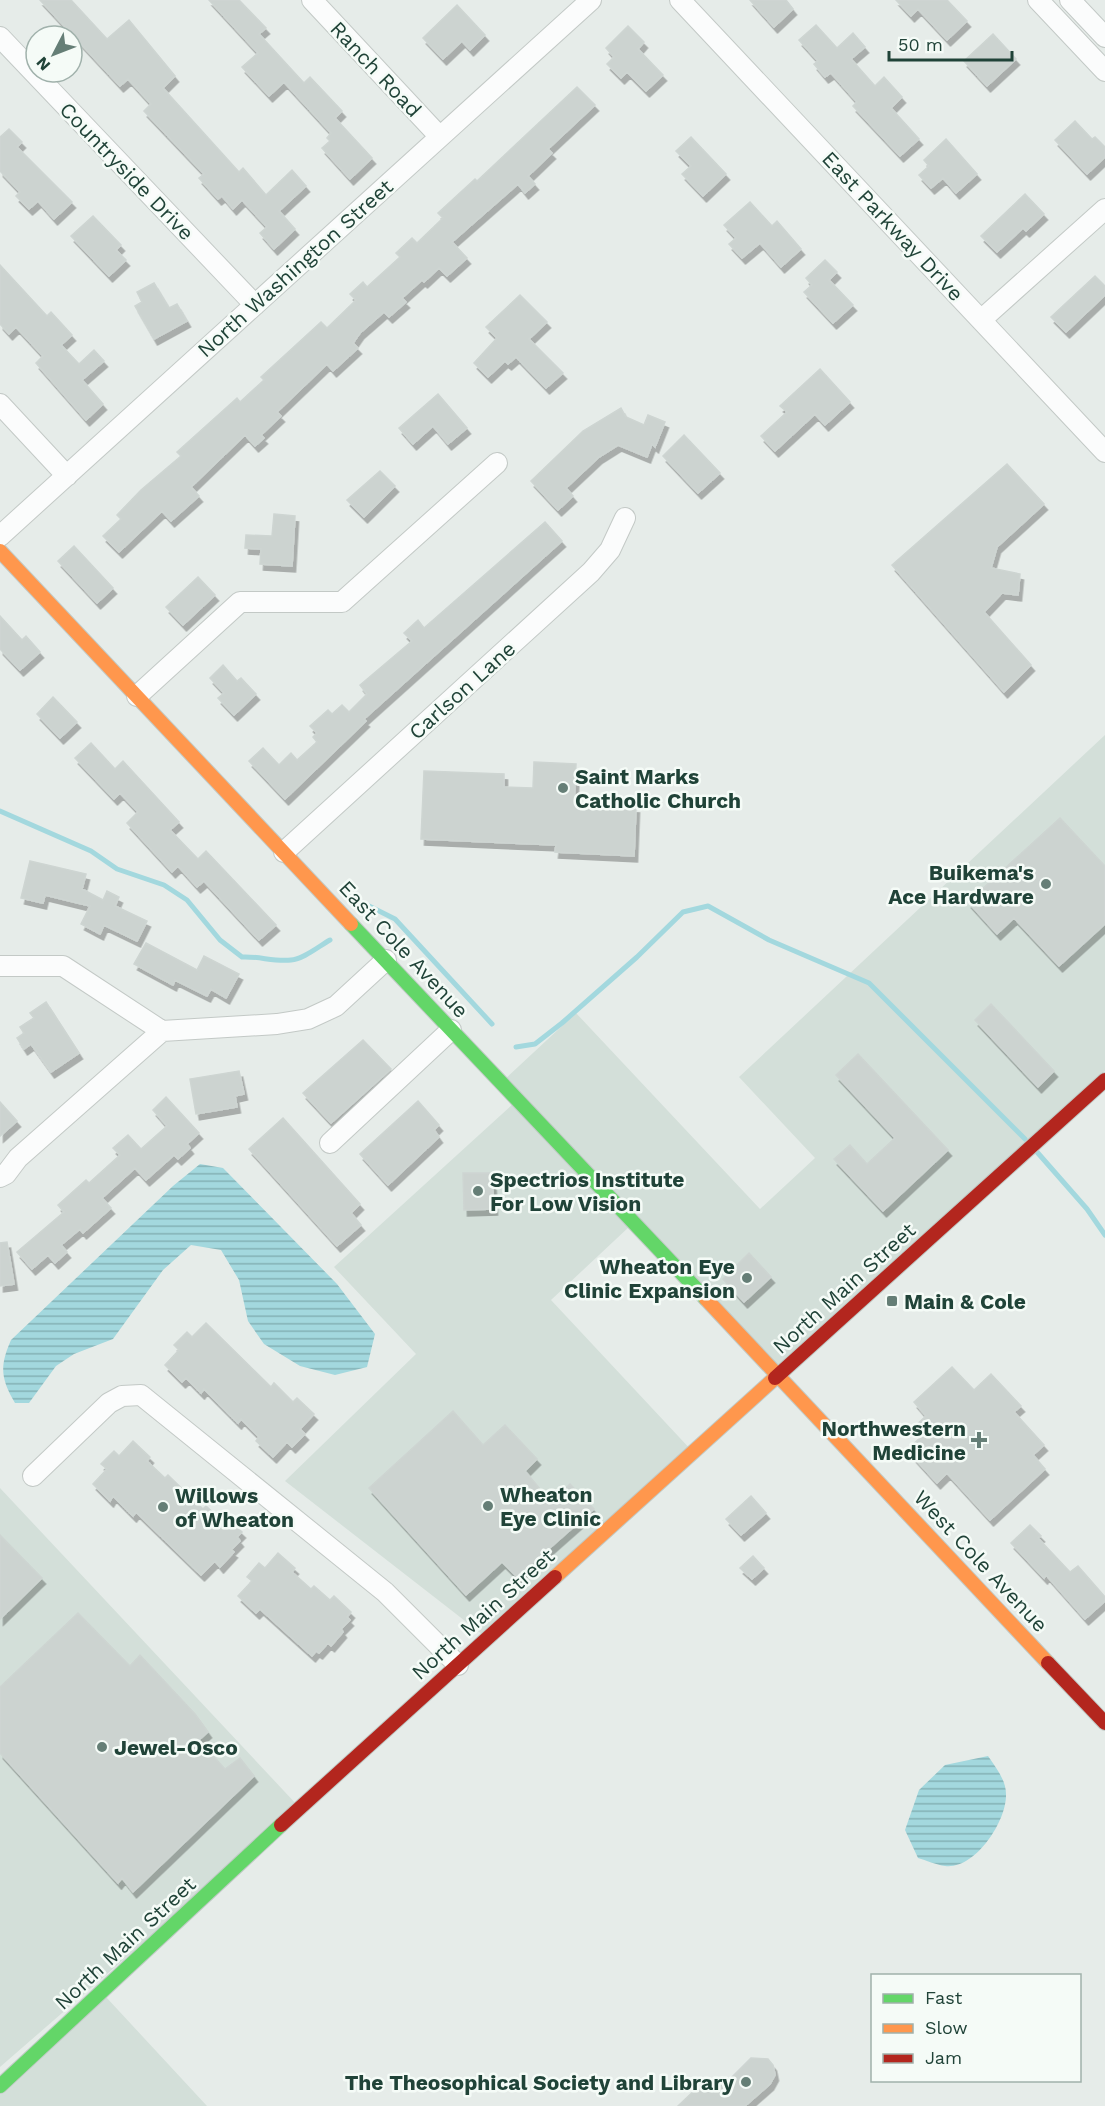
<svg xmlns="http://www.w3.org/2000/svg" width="1105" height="2106" font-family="'Work Sans',sans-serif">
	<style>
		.built { fill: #d3dfd9 }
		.water { fill: url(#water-rules) }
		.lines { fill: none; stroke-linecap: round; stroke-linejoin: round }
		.stream { stroke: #a3d8de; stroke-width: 5 }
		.building { fill: #ccd3d0; stroke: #ced5d2; stroke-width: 1.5; filter: url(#shadow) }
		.street-casing { stroke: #c3c9c6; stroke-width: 22 }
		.fast-casing { stroke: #c1cac6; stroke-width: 16 }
		.slow-casing { stroke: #c1cac6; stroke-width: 16 }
		.jam-casing { stroke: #c1cac6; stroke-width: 16 }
		.street { stroke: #fbfcfc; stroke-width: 20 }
		.fast { stroke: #63d668; stroke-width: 14 }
		.slow { stroke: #ff974d; stroke-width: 14 }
		.jam { stroke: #b3261e; stroke-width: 14 }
		.poi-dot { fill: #657e76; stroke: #f5fbf7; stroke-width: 2 }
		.labels { text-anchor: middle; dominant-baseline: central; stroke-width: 5; stroke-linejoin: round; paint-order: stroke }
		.street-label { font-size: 21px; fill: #204338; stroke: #f5fbf7 }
		.poi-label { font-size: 21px; font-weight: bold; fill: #204338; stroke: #f5fbf7; text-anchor: start }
	</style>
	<defs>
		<pattern id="water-rules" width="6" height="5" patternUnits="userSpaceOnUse" patternTransform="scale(1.5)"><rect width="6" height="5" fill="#a3d8de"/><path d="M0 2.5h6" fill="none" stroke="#84b1b5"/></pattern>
		<filter id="shadow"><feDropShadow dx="3.5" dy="6" stdDeviation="0" flood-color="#0004"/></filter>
	</defs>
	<rect width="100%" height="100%" fill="#e6ece9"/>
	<!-- built -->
	<path class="built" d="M1105 735V1071L779 1370 504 1080 576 1013 760 1209 815 1158 739 1077Z
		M514 1103 630 1226 551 1300 693 1452 487 1638 285 1481 416 1354 334 1267Z
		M0 1488 299 1807 0 2067Z
		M106 1997 207 2106H0V2089Z"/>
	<!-- water -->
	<path class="water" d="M200 1164 223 1168 337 1284 375 1334 367 1367 335 1375 300 1366 264 1344 248 1321 239 1280 221 1250 191 1245 163 1270 113 1339 74 1354 56 1366 29 1403H15C0 1378 0 1365 11 1340L173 1186Z
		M988 1756C996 1768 1006 1780 1006 1794 1007 1821 975 1870 945 1866 936 1865 926 1860 918 1858L905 1830 919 1790 945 1765Z"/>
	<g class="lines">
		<!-- stream -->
		<path class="stream" d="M0 811 91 851 117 869 164 885 187 900 220 940 242 957C259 956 274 962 291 960 304 959 319 946 330 940
			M367 905 395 919 492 1024
			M516 1047 535 1044 562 1023 637 957 683 912 708 906 769 940 869 983 1025 1139
			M1037 1152 1087 1209 1105 1235"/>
	</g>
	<!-- building -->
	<path class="building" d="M40 0H71L107 39 129 20 175 76 163 88 239 172 243 168 266 195 292 170 306 186 279 211 295 229 274 249 260 233 267 227 242 200 233 209 222 196 218 199 199 178 204 174 144 111 151 104 128 79 120 86Z
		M209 0H239L266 28 259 34 304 83 310 77 342 111 335 118 372 158 350 179 322 148 330 141 327 138 331 133 284 82 269 96 242 67 258 53Z
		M750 0H786L793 9 774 27Z
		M896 0H947L967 21 947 40 918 9 911 16Z
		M457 5 485 35 470 50 462 41 443 59 423 38Z
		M816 25 837 48 853 33 865 47 851 59 875 86 884 77 902 97 891 108 919 139 900 156 853 106 857 102 831 73 825 77 814 64 818 61 799 40Z
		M628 26 644 42 638 49 663 75 646 91 627 72 621 78 607 64 614 57 606 48Z
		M993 34 1016 59 987 86 964 61Z
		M577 87 595 105 548 149 552 153 528 176 535 184 525 193 518 184 452 242 467 258 447 276 439 268 424 282 422 280 402 298 406 302 389 317 384 312 360 333 353 343 358 348 333 371 327 364 277 412 281 416 261 435 264 438 255 446 245 435 191 487 199 496 171 521 162 511 119 552 103 536 121 519 117 515 141 490 181 456 177 452 237 398 240 402 264 380 261 377 321 322 327 328 356 300 350 294 363 282 367 287 400 257 396 253 412 238 417 243 443 218 438 213 475 179 477 181Z
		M1075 121 1092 139 1095 137 1105 147V157L1087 174 1055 140Z
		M9 129 22 142 17 147 72 202 54 219 38 201 29 209 16 196 20 192 0 171V137Z
		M691 137 726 174 703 196 682 174 691 166 676 151Z
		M946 139 977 174 956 193 943 178 931 188 919 175 929 166 924 160Z
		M1025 194 1044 214 1026 231 1023 228 997 252 981 236Z
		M750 202 772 226 777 221 801 249 781 267 760 243 742 258 729 244 736 238 724 225Z
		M93 216 121 245 116 250 126 260 109 276 71 236Z
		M825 260 837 272 829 280 853 305 833 323 804 292 812 285 806 278Z
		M0 265 47 316 51 312 72 335 61 345 79 364 94 350 104 361 82 380 103 404 86 420 36 363 43 356 16 327 9 334 0 324Z
		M1095 276 1105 286V295L1066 332 1051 317Z
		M154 283 169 308 177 304 187 321 154 339 135 306 142 302 137 292Z
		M520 295 547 322 529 339 563 373 546 388 516 357 508 364 505 361 488 377 474 363 497 338 486 327Z
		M820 369 850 402 825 425 815 414 775 451 761 436 787 412 780 406Z
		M438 394 467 428 448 444 433 426 413 444 399 428Z
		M621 408 626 417 644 425 648 415 665 422 655 447 652 444 647 457 618 445 599 457 566 488 573 496 558 510 531 481 583 431Z
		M684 435 720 473 698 493 663 456Z
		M1007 464 1044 504 997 547 991 568 1020 574 1018 595 1002 593 984 612 1031 665 1004 692 892 565Z
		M380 471 395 486 364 517 347 500Z
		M274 514 295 516 292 566 260 564 261 549 245 548 246 535 272 536Z
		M545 522 562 541 364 719 366 721 285 799 249 761 263 748 279 765 291 753 297 760 317 742 313 737 317 733 310 726 328 710 332 714 342 705 349 712 367 694 360 685 412 641 404 633 418 620 424 628Z
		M74 546 113 588 97 603 58 561Z
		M198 577 215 595 183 625 166 607Z
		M0 616 22 640 26 636 40 652 20 670 0 649Z
		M223 665 237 681 241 678 256 694 234 715 218 698 224 693 210 678Z
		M53 697 77 722 60 738 37 714Z
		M91 743 115 769 123 761 179 822 170 830 198 859 206 851 276 925 259 940 204 881 197 887 178 866 172 872 127 823 138 812 120 793 114 799 75 758Z
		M534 762 576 764 574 805 636 807 634 856 555 852 556 845 421 839 424 771 504 774V787L533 788Z
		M1060 818 1105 866V924L1059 966 1014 918 997 934 968 902Z
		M30 861 86 874 82 889 103 900 107 891 119 897 115 906 147 921 137 941 104 925 100 934 81 924 90 906 45 895 43 903 21 898Z
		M146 943 197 970 204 956 239 974 226 998 211 989 207 996 175 980 173 985 134 964Z
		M46 1002 79 1053 51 1072 31 1044 24 1049 17 1038 24 1033 20 1027 34 1018 30 1013Z
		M991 1004 1054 1071 1038 1087 975 1020Z
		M363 1040 391 1069 331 1123 303 1093Z
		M858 1054 948 1150 883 1211 834 1159 850 1145 867 1164 895 1138 836 1075Z
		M239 1071 244 1094 235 1096 237 1107 196 1114 190 1079Z
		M166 1097 199 1133 187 1144 190 1148 178 1159 174 1155 146 1180 135 1168 102 1198 111 1208 83 1233 80 1229 61 1245 67 1252 55 1263 48 1255 32 1269 17 1252 64 1212 58 1205 86 1180 89 1183 120 1155 113 1148 128 1135 141 1149 167 1126 153 1110Z
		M418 1101 439 1125 434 1130 439 1137 388 1185 360 1154Z
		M0 1102 17 1121 0 1136Z
		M283 1118 360 1204 351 1213 361 1225 337 1246 249 1149Z
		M463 1173H492L494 1209 464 1210Z
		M7 1242 14 1284 0 1286V1243Z
		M749 1253 771 1277 744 1302 723 1279Z
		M206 1323 271 1387 274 1383 293 1402 297 1398 314 1414 300 1429 305 1434 292 1447 287 1442 273 1457 256 1441 259 1437 241 1419 238 1423 204 1389 201 1393 186 1378 182 1382 165 1365 179 1350 174 1345 187 1332 192 1337Z
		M952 1367 974 1390 991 1374 1021 1406 1014 1412 1044 1445 1033 1455 1045 1469 990 1520 947 1473 937 1483 907 1450 923 1435 915 1426 926 1416 914 1402Z
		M453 1411 483 1445 505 1425 537 1459 525 1471 551 1502 570 1484 594 1509 517 1577 502 1562 466 1595 369 1488Z
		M133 1441 150 1457 147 1461 165 1478 168 1475 203 1509 206 1506 221 1520 225 1516 242 1532 237 1537 240 1541 231 1550 234 1552 220 1567 215 1561 201 1575 136 1512 133 1516 113 1496 110 1501 93 1484 107 1469 101 1464 114 1451 119 1456Z
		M751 1496 766 1513 741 1535 726 1519Z
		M1030 1525 1041 1536 1038 1538 1070 1572 1078 1566 1105 1597V1601L1085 1619 1046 1575 1044 1578 1011 1543Z
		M0 1535 42 1578 0 1619Z
		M278 1553 295 1568 292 1572 311 1589 314 1586 330 1600 334 1596 351 1612 347 1617 350 1620 341 1629 343 1632 331 1646 328 1643 319 1653 316 1651 312 1656 260 1609 256 1613 238 1596 252 1581 247 1577 259 1563 265 1568Z
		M753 1556 764 1568 752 1579 740 1568Z
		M78 1613 130 1666 140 1655 195 1714 208 1732 199 1740 225 1769 240 1758 254 1776 133 1892 122 1878 118 1883 0 1753V1687Z
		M751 2058 768 2059 773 2065 775 2075 770 2084 745 2106H678L700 2085 706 2092 718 2081 720 2084 725 2079 728 2081Z"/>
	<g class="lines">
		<defs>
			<path id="street" d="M312 0 440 137
				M680 0 1105 452
				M1038 0 1105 71
				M1070 0 1105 37
				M0 37 255 305
				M981 320 1105 209
				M0 404 67 476
				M0 536 591 0
				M137 696 240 602H342L497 463
				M284 852 591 572 610 550 625 518
				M0 966H63L162 1031 277 1024 308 1019 336 1006 386 960
				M330 1143 451 1030
				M0 1177 6 1174 18 1158 162 1031
				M33 1476 109 1403 122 1396 141 1395 385 1592 458 1665"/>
			<path id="fast" d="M351 924 706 1299
				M0 2086 281 1825"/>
			<path id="slow" d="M0 551 351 924
				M706 1299 1048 1663
				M555 1577 775 1378"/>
			<path id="jam" d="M775 1378 1105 1080
				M1048 1663 1105 1723
				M281 1825 555 1577"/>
		</defs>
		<!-- street casing -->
		<use href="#street" class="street-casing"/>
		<!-- fast casing -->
		<use href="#fast" class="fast-casing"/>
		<!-- slow casing -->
		<use href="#slow" class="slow-casing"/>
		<!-- jam casing -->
		<use href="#jam" class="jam-casing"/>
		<!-- street -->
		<use href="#street" class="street"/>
		<!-- fast -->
		<use href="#fast" class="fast"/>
		<!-- slow -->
		<use href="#slow" class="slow"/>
		<!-- jam -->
		<use href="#jam" class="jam"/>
	</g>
	<!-- markers -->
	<g class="poi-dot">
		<circle cx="563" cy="788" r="6"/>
		<circle cx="1046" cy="884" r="6"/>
		<circle cx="478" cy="1191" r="6"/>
		<circle cx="747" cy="1278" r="6"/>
		<rect x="886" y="1295" width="12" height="12" rx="3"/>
		<path d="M976 1431h6v6h6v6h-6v6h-6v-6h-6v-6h6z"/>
		<circle cx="488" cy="1506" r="6"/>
		<circle cx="163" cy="1507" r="6"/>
		<circle cx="102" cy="1747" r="6"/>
		<circle cx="746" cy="2082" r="6"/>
	</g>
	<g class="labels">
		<!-- street labels -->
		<g class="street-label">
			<text transform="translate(376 69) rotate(47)">Ranch Road</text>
			<text transform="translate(127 171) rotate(46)">Countryside Drive</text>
			<text transform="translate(893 226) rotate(47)">East Parkway Drive</text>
			<text transform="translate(295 268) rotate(-42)">North Washington Street</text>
			<text transform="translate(462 690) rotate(-42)">Carlson Lane</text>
			<text transform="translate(404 949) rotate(47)">East Cole Avenue</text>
			<text transform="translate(844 1288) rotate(-42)">North Main Street</text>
			<text transform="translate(981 1561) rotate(47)">West Cole Avenue</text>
			<text transform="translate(483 1614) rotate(-42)">North Main Street</text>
			<text transform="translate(125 1943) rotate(-43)">North Main Street</text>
		</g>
		<!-- poi labels -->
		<g class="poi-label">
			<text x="575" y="776">Saint Marks<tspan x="575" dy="24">Catholic Church</tspan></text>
			<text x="1034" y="872" text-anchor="end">Buikema's<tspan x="1034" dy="24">Ace Hardware</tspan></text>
			<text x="490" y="1179">Spectrios Institute<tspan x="490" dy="24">For Low Vision</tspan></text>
			<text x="735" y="1266" text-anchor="end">Wheaton Eye<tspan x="735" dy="24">Clinic Expansion</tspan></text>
			<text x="904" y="1301">Main &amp; Cole</text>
			<text x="966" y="1428" text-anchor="end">Northwestern<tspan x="966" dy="24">Medicine</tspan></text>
			<text x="500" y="1494">Wheaton<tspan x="500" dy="24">Eye Clinic</tspan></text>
			<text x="175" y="1495">Willows<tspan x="175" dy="24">of Wheaton</tspan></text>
			<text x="114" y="1747">Jewel-Osco</text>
			<text x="734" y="2082" text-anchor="end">The Theosophical Society and Library</text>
		</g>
	</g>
	<!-- legend -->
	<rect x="871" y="1974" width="210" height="108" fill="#f5fbf7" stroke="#a0b1ab" stroke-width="1.5"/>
	<rect x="883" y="1994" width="30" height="9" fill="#63d668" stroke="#a0b1ab" stroke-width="1.5"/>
	<text x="925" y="2004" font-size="18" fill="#204338">Fast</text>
	<rect x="883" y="2024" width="30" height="9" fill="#ff974d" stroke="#a0b1ab" stroke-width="1.5"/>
	<text x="925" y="2034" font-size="18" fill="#204338">Slow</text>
	<rect x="883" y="2054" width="30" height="9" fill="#b3261e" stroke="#a0b1ab" stroke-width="1.5"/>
	<text x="925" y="2064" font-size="18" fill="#204338">Jam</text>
	<!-- north arrow -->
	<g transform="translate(54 54) rotate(228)"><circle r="28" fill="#f5fbf7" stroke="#a0b1ab" stroke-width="1.5"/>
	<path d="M0-4.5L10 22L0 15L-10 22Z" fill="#657e76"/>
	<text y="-9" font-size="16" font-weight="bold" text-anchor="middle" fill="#204338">N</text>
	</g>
	<!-- scale -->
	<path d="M889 51v9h123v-9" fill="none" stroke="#204338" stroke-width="3"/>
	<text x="898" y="51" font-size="18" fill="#204338" stroke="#f5fbf7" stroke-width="4.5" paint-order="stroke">50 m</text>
</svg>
